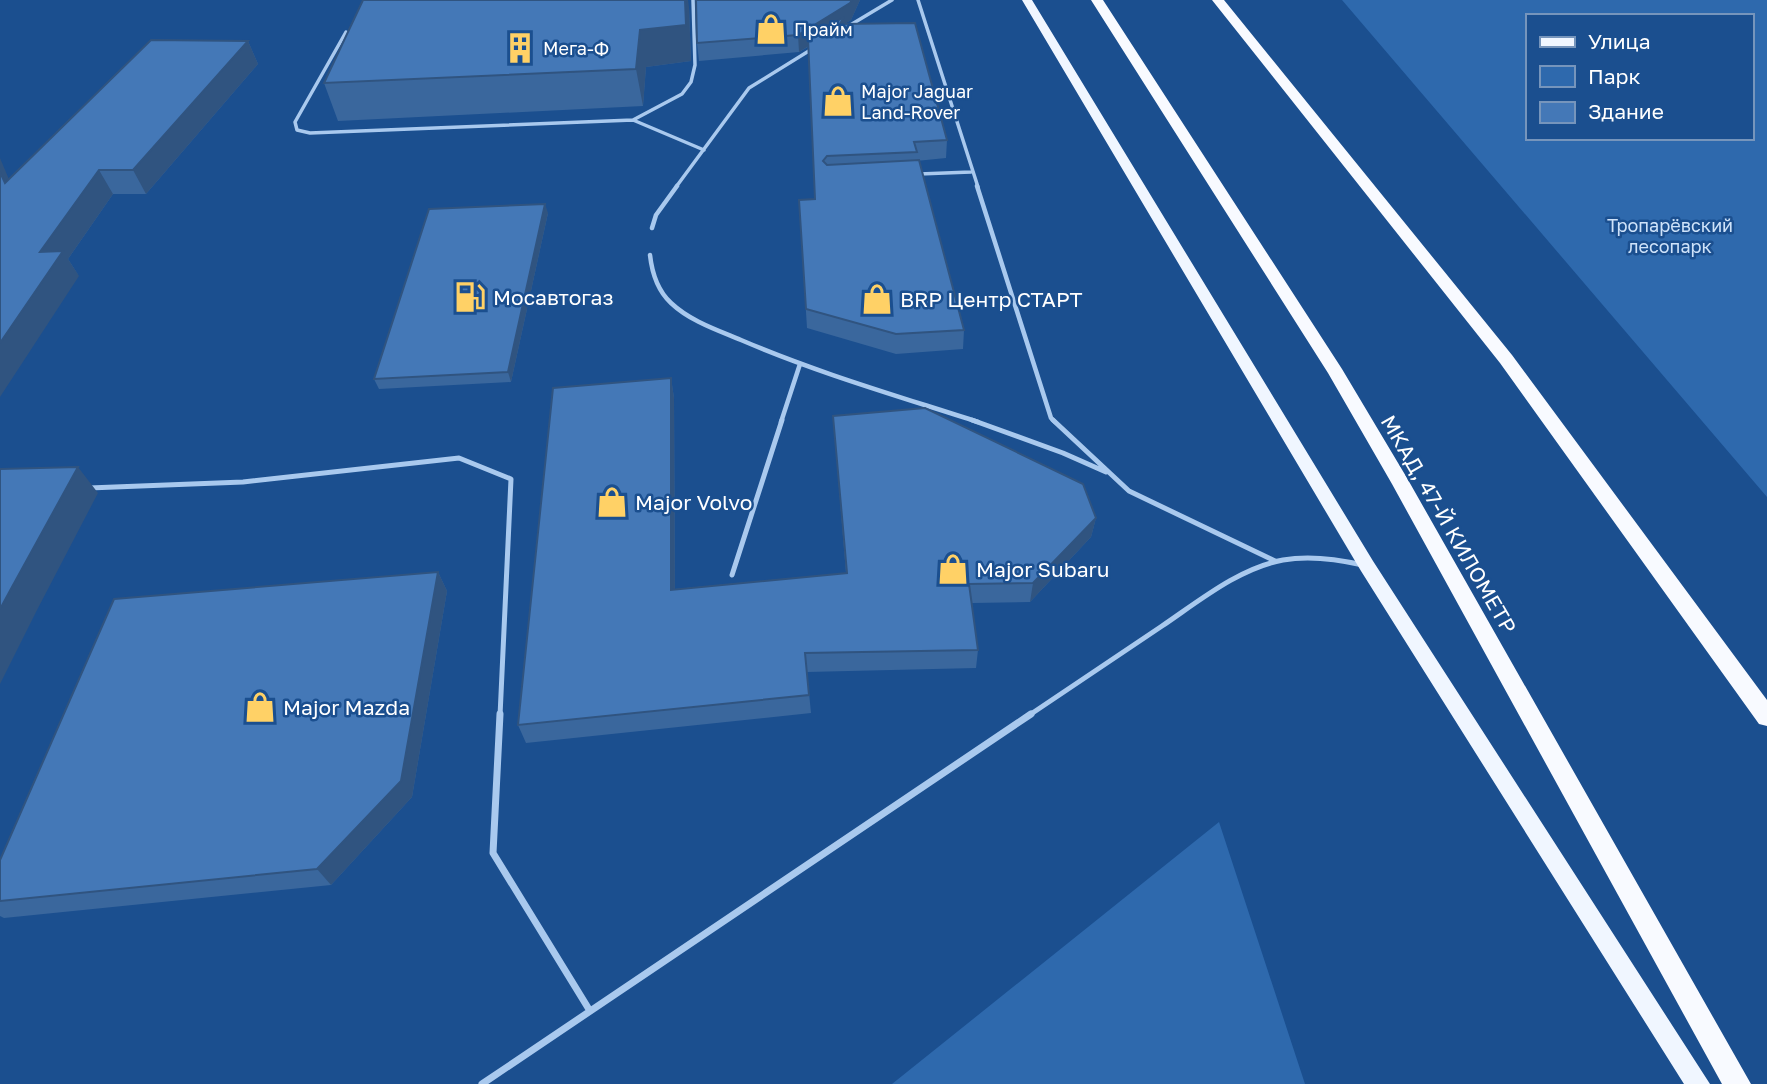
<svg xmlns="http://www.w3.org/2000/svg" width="1767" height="1084" font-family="'Golos Text',sans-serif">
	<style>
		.green { fill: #2e69ad; fill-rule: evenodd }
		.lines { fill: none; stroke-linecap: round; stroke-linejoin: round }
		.service-far3 { stroke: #a9c9ee; stroke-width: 3.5 }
		.service-far2 { stroke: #a9c9ee; stroke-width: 4.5 }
		.service-far1 { stroke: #a9c9ee; stroke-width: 5 }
		.service { stroke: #a9c9ee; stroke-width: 7 }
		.primary { fill: #f0f6ff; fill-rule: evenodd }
		.trunk { fill: #f8faff; fill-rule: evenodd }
		.wall { fill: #3a679d }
		.shaded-wall { fill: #305480 }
		.building { fill: #4478b7; stroke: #305480; stroke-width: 2 }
		.labels { text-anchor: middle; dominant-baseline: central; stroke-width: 5; stroke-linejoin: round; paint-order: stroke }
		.far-poi-label { font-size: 18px; fill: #fff; stroke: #1b4f8f; text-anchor: start }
		.far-park-label { font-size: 18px; fill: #cfe3fa; stroke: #1b4f8f }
		.poi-label { font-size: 21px; fill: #fff; stroke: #1b4f8f; text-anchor: start }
		.street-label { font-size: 21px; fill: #fff; stroke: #1b4f8f }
	</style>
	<rect width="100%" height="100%" fill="#1b4f8f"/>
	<!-- green -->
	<path class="green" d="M1342 0H1767V497ZM1527 16H1751V138H1527Z
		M1219 822 1305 1084H892Z"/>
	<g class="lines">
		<!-- service-far3 -->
		<path class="service-far3" d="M918 0 978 187
			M847 27 892 0
			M346 32 295 122 297 130 310 133 633 120 682 94 691 82 695 65 693 0
			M633 120 704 150
			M919 174 971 172
			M676 187 749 88 812 49"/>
		<!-- service-far2 -->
		<path class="service-far2" d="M977 186 1051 418 1055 422
			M652 228 656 215 677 186
			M650 255C652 273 657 290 671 303 690 321 717 330 741 340 818 373 898 396 978 422
			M781 422 800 364"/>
		<!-- service-far1 -->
		<path class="service-far1" d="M972 420 1063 453 1106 472
			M1053 420 1129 491 1275 561
			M89 488 243 482 459 458 511 479 500 716
			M732 575 782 420
			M1028 716C1073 686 1117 656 1162 626 1199 601 1239 568 1283 560 1310 555 1337 559 1363 565"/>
		<!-- service -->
		<path class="service" d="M500 714 493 853 590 1011
			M482 1084 1031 714"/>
		<!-- primary -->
		<path class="primary" d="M1022 0H1032L1373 561 1710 1084H1684L1361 571Z"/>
		<!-- trunk -->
		<path class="trunk" d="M1091 0H1103L1342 369 1407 478 1751 1084H1722L1392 484 1328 373Z
			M1212 0H1224L1512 355 1767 700V726L1759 724 1500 363Z"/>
	</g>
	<!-- wall -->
	<path class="wall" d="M696 0H860L851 20 844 24 947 140 946 158 916 161 964 330 963 349 896 354 807 328 799 200 815 199 808 47 799 52 699 61 697 43Z
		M689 7 691 61 646 67 643 106 338 121 324 83Z
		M248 41 258 64 146 194H113L68 259 79 276 9 179Z
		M548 213 511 382 379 389 374 379Z
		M671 378 674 398 675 589 846 573 833 416 1096 518 1091 537 1030 602 972 603 978 650 976 668 807 672 811 713 526 743 518 725Z
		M438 572 447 591 412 797 331 885 4 918 0 916V901Z"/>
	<!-- shaded-wall -->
	<path class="shaded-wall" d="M685 0H688L689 7 691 61 646 67 643 106 636 69 640 30Z
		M852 0H860L851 20 799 52 798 35Z
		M248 41 258 64 146 194 133 170Z
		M0 158 21 208 5 183 0 172Z
		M99 170 113 194 68 259 79 276 0 397V343L40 252Z
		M545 204 548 213 511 382 508 372Z
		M671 378 674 398 675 608 671 590Z
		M78 467 98 493 36 612 0 684V609Z
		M1096 518 1091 537 1030 602 1033 583Z
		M438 572 447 591 412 797 331 885 317 869Z"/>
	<!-- building -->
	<path class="building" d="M363 0H685L686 25 640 30 636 69 324 83Z
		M696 0H852L850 3 798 35 697 43Z
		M844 17 840 24 915 23 947 140 914 142 917 152 827 156 823 161 827 165 919 160 964 330 896 334 806 309 799 200 815 199 808 39Z
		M151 40 248 41 133 170H99L40 252 63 251 0 343V172L5 183Z
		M545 204 508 372 374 379 429 209Z
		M671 378V590L847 573 833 416 925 408 1083 484 1096 518 1033 583 969 584 978 650 805 653 809 695 518 725 553 388Z
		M78 467 12 587 0 609V469Z
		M438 572 401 781 317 869 0 901V860L114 599Z"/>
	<!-- icons -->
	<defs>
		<symbol id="shop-bare" viewBox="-9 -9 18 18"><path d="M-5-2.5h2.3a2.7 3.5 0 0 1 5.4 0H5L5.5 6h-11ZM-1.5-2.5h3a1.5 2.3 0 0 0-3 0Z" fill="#ffd166" stroke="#1b4f8f" stroke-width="2.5" paint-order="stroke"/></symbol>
		<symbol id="building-bare" viewBox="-9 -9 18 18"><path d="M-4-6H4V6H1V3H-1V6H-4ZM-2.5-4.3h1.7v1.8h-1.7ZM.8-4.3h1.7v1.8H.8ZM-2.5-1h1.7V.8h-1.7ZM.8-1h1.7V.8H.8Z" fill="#ffd166" stroke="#1b4f8f" stroke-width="2.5" paint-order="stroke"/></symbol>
		<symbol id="fuel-bare" viewBox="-9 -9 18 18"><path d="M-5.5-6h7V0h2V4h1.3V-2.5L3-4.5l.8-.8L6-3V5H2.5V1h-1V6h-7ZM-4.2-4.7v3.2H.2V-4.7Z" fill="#ffd166" stroke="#1b4f8f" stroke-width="2.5" paint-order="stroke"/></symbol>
	</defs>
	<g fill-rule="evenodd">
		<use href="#shop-bare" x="749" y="7" width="44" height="44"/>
		<use href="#building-bare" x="498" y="26" width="44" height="44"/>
		<use href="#shop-bare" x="816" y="79" width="44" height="44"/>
		<use href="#fuel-bare" x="448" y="275" width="44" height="44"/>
		<use href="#shop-bare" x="855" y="277" width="44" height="44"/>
		<use href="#shop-bare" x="590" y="480" width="44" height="44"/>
		<use href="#shop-bare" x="931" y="547" width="44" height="44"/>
		<use href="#shop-bare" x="238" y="685" width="44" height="44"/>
	</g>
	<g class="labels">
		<!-- far-poi labels -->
		<g class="far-poi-label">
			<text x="794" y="29">Прайм</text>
			<text x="543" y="48">Мега-Ф</text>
			<text x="861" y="91">Major Jaguar<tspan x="861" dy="21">Land-Rover</tspan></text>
		</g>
		<!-- far-park labels -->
		<g class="far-park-label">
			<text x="1670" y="225">Тропарёвский<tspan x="1670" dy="21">лесопарк</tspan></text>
		</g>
		<!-- poi labels -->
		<g class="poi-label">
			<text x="493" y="297">Мосавтогаз</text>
			<text x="900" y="299">BRP Центр СТАРТ</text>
			<text x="635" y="502">Major Volvo</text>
			<text x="976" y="569">Major Subaru</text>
			<text x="283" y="707">Major Mazda</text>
		</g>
		<!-- street labels -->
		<g class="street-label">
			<text transform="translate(1449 524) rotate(60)">МКАД, 47-Й КИЛОМЕТР</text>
		</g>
	</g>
	<!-- legend -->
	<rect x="1526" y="14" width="228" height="126" fill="#1b4f8f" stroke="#7695bc" stroke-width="2"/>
	<rect x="1540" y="37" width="35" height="10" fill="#f0f6ff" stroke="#7695bc" stroke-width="2"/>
	<text x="1588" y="49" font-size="21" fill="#ffffff">Улица</text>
	<rect x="1540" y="66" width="35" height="21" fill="#2e69ad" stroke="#7695bc" stroke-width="2"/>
	<text x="1588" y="84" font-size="21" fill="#ffffff">Парк</text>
	<rect x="1540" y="102" width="35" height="21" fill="#4478b7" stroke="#7695bc" stroke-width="2"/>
	<text x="1588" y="119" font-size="21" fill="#ffffff">Здание</text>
</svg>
